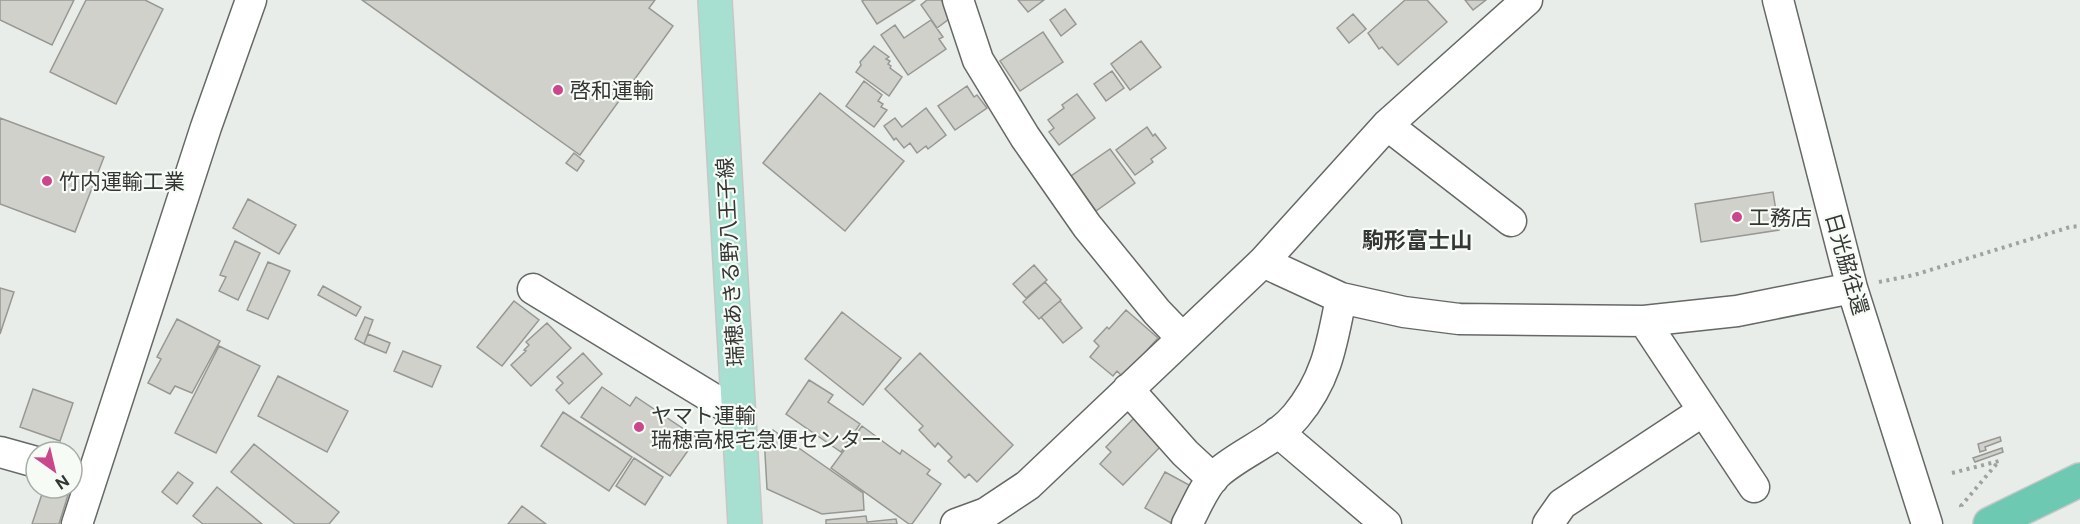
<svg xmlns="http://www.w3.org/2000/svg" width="2080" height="524" font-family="'Public Sans','Noto Sans JP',sans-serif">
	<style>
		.building { fill: #d0d1cb; stroke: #979893; stroke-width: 1.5 }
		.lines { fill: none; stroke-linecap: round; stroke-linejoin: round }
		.minor-casing { stroke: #656965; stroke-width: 33 }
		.major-casing { stroke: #c6c7c6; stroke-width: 36 }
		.highway-casing { stroke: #c6c7c6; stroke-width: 36 }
		.path { stroke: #9fa29f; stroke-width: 4; stroke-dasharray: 3 4.5; stroke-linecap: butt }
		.minor { stroke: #fff; stroke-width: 30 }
		.major { stroke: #a7dfd1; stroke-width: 33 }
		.highway { stroke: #6dc9b2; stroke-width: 33 }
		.poi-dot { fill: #cb478b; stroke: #f6fbf6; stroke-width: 2 }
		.labels { text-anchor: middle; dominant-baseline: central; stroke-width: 4.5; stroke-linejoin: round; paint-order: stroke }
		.poi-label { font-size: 21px; fill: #343634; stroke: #f6fbf6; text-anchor: start }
		.street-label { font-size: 21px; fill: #343634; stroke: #f6fbf6 }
		.neighbourhood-label { font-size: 22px; font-weight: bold; fill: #343634; stroke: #f6fbf6 }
	</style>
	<rect width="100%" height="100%" fill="#e9ede9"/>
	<!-- building -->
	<path class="building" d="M0 0H74L52 45 0 20Z
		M86 0H145L163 9 116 104 50 72Z
		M362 0H655L649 8 673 26 580 155Z
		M864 0H915L877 24 862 1Z
		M927 0H941L953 16 937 28 921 5Z
		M1018 0H1044L1028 12Z
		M1405 0H1427L1447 22 1398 65 1382 47 1379 49 1368 33Z
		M1465 0H1486L1473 10Z
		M1065 9 1076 24 1061 36 1050 20Z
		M1353 14 1366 29 1349 43 1337 28Z
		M931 20 943 37 939 39 946 49 908 75 881 35 895 25 904 38Z
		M1043 32 1063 62 1020 91 1000 61Z
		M1141 41 1161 67 1130 90 1111 64Z
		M874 46 889 57 886 59 890 61 888 64 891 66 890 68 902 77 889 96 856 72 861 65 860 62Z
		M1112 71 1124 88 1106 101 1094 84Z
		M864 81 882 95 878 101 883 104 881 107 887 110 874 127 846 106Z
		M967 86 974 97 977 95 987 108 955 130 938 106Z
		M820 93 904 161 845 231 763 163Z
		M1077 94 1095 118 1059 145 1049 132 1054 128 1048 120 1064 108 1062 105Z
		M926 108 946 135 928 149 926 146 917 153 910 143 904 148 896 138 894 140 884 126 895 118 902 127Z
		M0 118 104 157 75 232 0 204Z
		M1147 127 1153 136 1155 134 1166 148 1151 159 1153 162 1135 175 1116 150Z
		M1110 149 1135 183 1096 211 1071 176Z
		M574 153 584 161 577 171 566 163Z
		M1773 192 1779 230 1701 242 1695 204Z
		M248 199 296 225 279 254 233 228Z
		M235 241 260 253 238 300 219 291 226 277 220 275Z
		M268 262 290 271 268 319 247 310Z
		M1034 265 1047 280 1026 298 1013 284Z
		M1045 282 1061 300 1039 319 1023 302Z
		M323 286 361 307 356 316 318 295Z
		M0 288 14 292 0 334Z
		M514 301 539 320 502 366 477 347Z
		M1060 301 1082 328 1063 343 1041 317Z
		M1126 310 1158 338 1123 377 1117 371 1113 376 1090 357 1099 346 1094 341 1107 327 1109 329Z
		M842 312 901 358 863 405 805 359Z
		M365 317 373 320 364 344 355 339Z
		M177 319 220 341 192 393 175 386 170 394 148 383 161 359 157 357Z
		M547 323 571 348 531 386 511 365 526 351 524 350 529 345 526 342Z
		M368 334 390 343 386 353 364 344Z
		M219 346 260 366 216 453 175 433Z
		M403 351 441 366 432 387 394 371Z
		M583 353 602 374 569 404 556 390 563 383 557 377Z
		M920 353 1013 445 977 482 969 474 965 478 948 461 952 457 938 443 935 447 919 430 923 426 885 389Z
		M278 376 348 411 327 452 258 416Z
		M809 380 833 395 828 402 860 424 841 452 786 414Z
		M602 387 630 406 636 397 697 438 670 476 581 417Z
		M33 389 73 403 60 441 20 427Z
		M563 412 632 457 609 491 541 446Z
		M1139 413 1163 444 1123 485 1100 464 1111 452 1106 447Z
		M862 426 900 454 902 450 930 470 927 474 941 484 912 524H909L831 468Z
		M773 430 863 493 864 510 822 514 767 489 764 436Z
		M2000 437 2001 441 1985 447 1986 450 1980 452 1978 444Z
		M254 444 339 512 329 524H295L231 472Z
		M2002 448 2003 452 1975 462 1973 458Z
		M634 458 663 477 645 505 616 486Z
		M178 472 193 483 177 504 162 492Z
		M1165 472 1191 486 1171 523 1145 508Z
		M217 487 262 524H203L193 516Z
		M44 488 68 495 59 524H32Z
		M522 506 546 524H508Z
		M866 516 867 522 896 519 897 524H826V520Z"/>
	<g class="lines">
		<defs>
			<path id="minor" d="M958 0 978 60 1025 137 1087 226 1157 312 1182 338
				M1778 0 1852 288 1927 524
				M1387 125 1511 221
				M1263 262 1341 298 1404 312 1459 319 1644 321 1737 311 1852 288
				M533 289 740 415
				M1644 321 1754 487
				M1128 389 1185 453 1213 479
				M1278 432 1386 524
				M0 452 36 462
				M77 524 206 127 251 0
				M956 524 986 513 1028 485 1263 262 1387 125 1527 0
				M1187 524C1196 508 1204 485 1218 473 1242 452 1275 441 1296 416 1327 379 1332 343 1341 298
				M1548 524 1562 504 1703 411"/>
			<path id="major" d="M715 0 745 524"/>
			<path id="highway" d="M1990 524 2080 480"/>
		</defs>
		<!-- minor casing -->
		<use href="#minor" class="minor-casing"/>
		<!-- major casing -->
		<use href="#major" class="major-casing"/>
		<!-- highway casing -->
		<use href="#highway" class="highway-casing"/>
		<!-- path -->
		<path class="path" d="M1879 282 1914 275 2070 227 2080 226
			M1952 473 1999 461 1961 506 1963 510"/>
		<!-- minor -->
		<use href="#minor" class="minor"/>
		<!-- major -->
		<use href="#major" class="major"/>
		<!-- highway -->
		<use href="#highway" class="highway"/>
	</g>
	<!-- markers -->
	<g class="poi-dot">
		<circle cx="558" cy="90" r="6"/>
		<circle cx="47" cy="181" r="6"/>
		<circle cx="1737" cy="217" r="6"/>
		<circle cx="639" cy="427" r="6"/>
	</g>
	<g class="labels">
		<!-- poi labels -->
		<g class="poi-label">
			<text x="570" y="90">啓和運輸</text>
			<text x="59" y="181">竹内運輸工業</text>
			<text x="1749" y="217">工務店</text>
			<text x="651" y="415">ヤマト運輸<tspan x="651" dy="24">瑞穂高根宅急便センター</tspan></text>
		</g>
		<!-- street labels -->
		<g class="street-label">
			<text transform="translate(730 262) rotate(-93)">瑞穂あきる野八王子線</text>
			<text transform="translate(1847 264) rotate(74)">日光脇往還</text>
		</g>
		<!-- neighbourhood labels -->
		<g class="neighbourhood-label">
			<text x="1417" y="240">駒形富士山</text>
		</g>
	</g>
	<!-- north arrow -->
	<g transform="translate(54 470) rotate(146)"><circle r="28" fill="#f6fbf6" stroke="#a8aca8" stroke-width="1.5"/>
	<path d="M0-4.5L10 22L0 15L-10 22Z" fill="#cb478b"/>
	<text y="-9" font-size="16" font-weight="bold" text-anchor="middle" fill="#343634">N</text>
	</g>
</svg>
